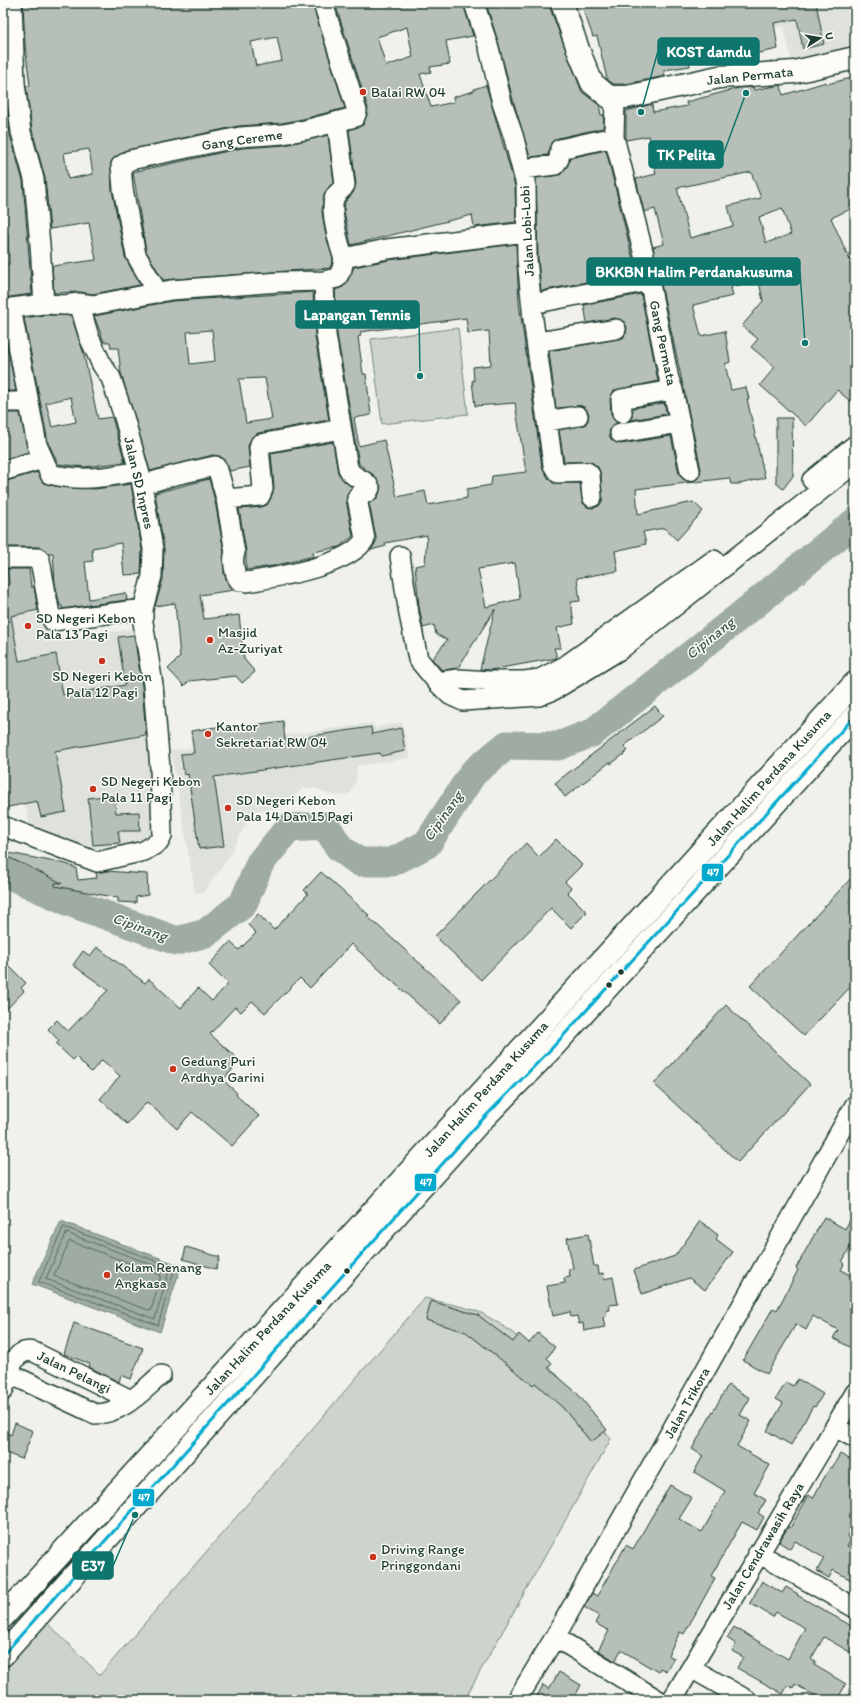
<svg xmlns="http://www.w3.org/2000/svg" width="858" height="1703" font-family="Itim,sans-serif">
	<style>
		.built { fill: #dfe2dc }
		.green { fill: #cdd3cd; stroke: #768880 }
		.water { fill: #9faca4; stroke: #6c8077 }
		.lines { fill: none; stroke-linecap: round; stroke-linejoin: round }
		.shore { stroke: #526961; stroke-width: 1 }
		.river { stroke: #9faca4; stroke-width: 29 }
		.building { fill: #b6bfb8; stroke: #1f3d34; fill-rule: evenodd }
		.minor-casing { stroke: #1f3d34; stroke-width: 22 }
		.tertiary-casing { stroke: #1f3d34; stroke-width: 25 }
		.minor { stroke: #fdfcf7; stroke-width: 19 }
		.tertiary { stroke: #fdfcf7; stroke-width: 22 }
		.bus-1-casing { stroke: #fdfcf7; stroke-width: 6 }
		.bus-1 { stroke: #00a9ce; stroke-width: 3 }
		.poi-dot { fill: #c8321e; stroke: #fdfcf7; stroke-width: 1.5 }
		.bus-dot { fill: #1f3d34; stroke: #fdfcf7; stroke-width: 1.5 }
		.labels { text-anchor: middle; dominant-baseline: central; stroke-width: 3; stroke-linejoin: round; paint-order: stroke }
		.street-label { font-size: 14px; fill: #1f3d34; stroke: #fdfcf7 }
		.poi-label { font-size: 14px; fill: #1f3d34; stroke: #fdfcf7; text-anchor: start }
		.water-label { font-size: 15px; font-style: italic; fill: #455e56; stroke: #fdfcf7 }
		.leader { fill: none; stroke: #0f766e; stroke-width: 1.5 }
		.callout-dot { fill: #0f766e; stroke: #fdfcf7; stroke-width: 1.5 }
		.callout { fill: #0f766e; stroke: #0f766e; stroke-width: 1.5 }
		.callout-label { font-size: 15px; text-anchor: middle; font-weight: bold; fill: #fff }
		.line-badge { stroke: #fdfcf7; stroke-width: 1.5 }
		.badge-label { font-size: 11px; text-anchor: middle; font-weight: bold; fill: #fff }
	</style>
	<rect width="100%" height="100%" fill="#f0f1eb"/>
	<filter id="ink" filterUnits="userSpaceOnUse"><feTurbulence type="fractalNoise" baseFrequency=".025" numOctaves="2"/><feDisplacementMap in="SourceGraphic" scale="8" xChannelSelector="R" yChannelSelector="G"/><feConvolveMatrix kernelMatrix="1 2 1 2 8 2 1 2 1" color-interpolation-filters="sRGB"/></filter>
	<g filter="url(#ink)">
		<!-- built -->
		<path class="built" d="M758 3H855V54L793 67 784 26 764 30Z
			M3 559H29L50 611 56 640 138 628 160 747 169 847 100 858 31 832 3 690Z
			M402 722 410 758 357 766 356 781 350 794 334 796 317 789 303 788 284 806 265 811 253 810 227 860 204 892 195 893 171 751 373 723 375 728Z"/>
		<!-- green -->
		<path class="green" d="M458 328 468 414 382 424 371 339Z
			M425 1298C442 1303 466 1306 481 1313 536 1341 573 1394 611 1439L464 1700H3V1655L39 1615 100 1675Z"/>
		<!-- water -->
		<path class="water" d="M61 1221 181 1266 160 1332 32 1284Z"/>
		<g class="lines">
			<!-- shore -->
			<path class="shore" d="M64 1227 175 1268 158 1325 39 1282Z
				M67 1233 169 1271 155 1319 46 1279Z
				M70 1241 161 1275 151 1311 54 1276Z"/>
			<!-- river -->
			<path class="river" d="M3 868 16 878 72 903 177 941 206 933 243 904 260 863 289 828 326 826 339 847 359 862H392L427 844 473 773 507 745 558 746 592 733 750 608 855 522"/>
		</g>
		<!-- building -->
		<path class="building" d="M23 3H152L153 7 185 3H312L345 108 303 119 282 123 238 126 124 151 111 162 112 190 125 257 140 285 93 294 80 292 54 293 52 266 96 260 89 223 50 229 45 178 32 130 26 86H30L25 45ZM277 37 282 61 256 66 251 42ZM89 149 93 174 68 179 64 153Z
			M335 3H463L473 36 446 41 450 64 430 67 431 72 420 74 431 107 454 102 453 97 474 91V89L486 85 515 186 516 222 474 227 472 215 351 245 344 211 345 202 353 193 356 184 349 130 363 125 367 114 368 108ZM407 27 413 57 386 66 377 37Z
			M486 3H548L582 92 599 105 601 115H604L603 128 558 138 552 142 548 155 530 157 513 100 499 45Z
			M581 3H689L690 7 716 3H816L824 44 803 49 797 19 774 23 778 49 745 56V53L689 60 690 66 664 70 665 76 626 84H613L607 79 597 36 593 37Z
			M855 77V207L831 218 850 260 855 255V405L837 390 806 426 760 385 775 367 751 347 758 339 742 326 763 301 759 281 731 287 733 296 693 305 701 336 725 331 730 362 725 364 731 390 746 387 749 399H747L765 478 739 484H731L729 478 636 489 638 514 693 502 703 511 677 540 664 528 643 532 646 544 615 551 618 571 577 578 580 601 571 602 574 624 557 628 561 648H554L557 658 490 670 480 669 495 609 458 668 442 670 432 659 447 640 436 634 434 625 423 628 419 606 415 566 425 564 427 535 385 543 386 546 371 550 376 542V537L369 503 378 497 381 487 375 477 359 464 337 334 335 290 343 287 346 284 354 267 389 260 516 244 519 303 542 467 549 479 553 483H580L583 503 587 507 593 508 599 506 602 501 601 474 598 467 591 462H564L559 430 585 425 588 420 589 414 586 409 582 406 556 408 549 351 623 338 626 333 627 328 624 322 615 318 587 323 584 305 641 294 658 381 614 391 610 399 611 414 617 423 610 429 609 435 612 440 621 444 671 436 679 474 686 481 693 482 700 475 701 469 653 247 664 244 655 209 644 212 636 179 656 174 653 159 649 136 626 140V111L652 104 653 112 687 106 686 102 739 88 753 87 754 90 781 85 783 95 826 82 827 84ZM751 172 761 198 728 206 733 226 690 238 677 188ZM782 208 791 234 766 243 759 217ZM466 318 468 333 489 331 491 365 473 367 474 381H472L475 406 515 403 526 472 492 476 491 485 467 489V498L428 505 425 491 397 497 384 440 359 446 354 418 371 415 366 374H363L358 337 361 336 360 332ZM515 563 520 599 486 607 478 569Z
			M3 89H5L10 135 23 181 32 294 3 298V264H9L8 233 3 232V211H7L3 176Z
			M328 135 334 182 324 194 322 212 325 231 333 259 330 268 163 280 146 251 133 172 242 148 285 145Z
			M606 150 636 272 541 291 538 258 536 178 560 175 568 165 570 158Z
			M313 292 315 337 329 420 258 433 253 436 248 446 250 467 230 471 224 459 219 456 213 455 150 471 121 373 118 348H111L110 342H104L94 316 172 301ZM212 330 215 361 190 364 187 332ZM265 378 272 419 246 423 239 379Z
			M44 315H71L83 351 98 419 112 417 125 462 84 467 58 464 48 442 24 318ZM71 397 76 422 52 427 46 403Z
			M3 325 16 391H3Z
			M664 403 667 414 630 420 632 417 633 408Z
			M3 413H20L28 452 3 460Z
			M776 418H792L793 476 783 489 776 483Z
			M333 442 338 473 345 482 352 487 348 492 346 500 353 536 339 547 313 552 314 556 273 566 246 570V551L239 509 261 507 267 505 270 500 274 488 271 453Z
			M37 472 43 483 60 487 95 489 131 484 142 550 141 574 124 575 121 543 92 548 93 561 85 562 89 599 126 593 127 600 89 605V603V605L62 609V606H60L55 583 53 553H48L42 548 38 547H3V482Z
			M209 479 215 501 224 552V574L228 584 234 590 200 595 204 619 239 615 244 659 255 672 242 683 236 676 189 681 184 686 168 669 180 657 175 603 155 606 163 579 164 549 155 493Z
			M7 569H29L31 587H34L38 610 11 616 19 661 56 654 63 695 125 685 118 637 134 635 142 686 146 735 55 751 66 812 41 817 37 801 4 808 3 800V585L9 584Z
			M655 706 663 716 624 746 628 751 611 764 610 762 565 797 555 783Z
			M283 721 285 740 371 727 372 734 401 728 405 751 381 756 380 753 214 777 224 846 199 849 188 774 184 775 181 754 194 753 191 731 223 726 224 729Z
			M114 795 116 813 139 812 140 831H118L120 843 93 845 88 798Z
			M556 839 582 865 565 882 571 888 567 892 587 912 571 928 551 908 481 980 435 936 526 843 539 857Z
			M9 853 66 864 76 868 78 880 97 878 96 873 106 871 147 874 148 895 136 897V903L118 902V898L55 886V883H62L8 857Z
			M321 872 369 915 367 916 461 1000 440 1024 351 944 310 988 300 978 265 1013 252 1001 241 1012 235 1007 210 1034 240 1061 223 1080 237 1093 236 1095 259 1116 232 1146 192 1112 177 1129 147 1102 127 1124 100 1099 120 1076 102 1060 91 1072 76 1057 73 1060 56 1044 59 1041 48 1029 57 1020 68 1031 108 990 73 965 83 951 90 956 97 947 145 983 149 979 181 1008 198 988 212 1001 228 984 209 965 230 942 239 950 256 933 248 925 258 914 274 930 308 894 304 890Z
			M855 874V982L804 1036 750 986Z
			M3 960 26 983 21 988 24 991 3 1013Z
			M726 1005 810 1084 738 1162 654 1084Z
			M855 1211V1239L842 1262 844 1264 841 1270 855 1278V1350L833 1338 838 1330 813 1316 806 1330 796 1324 767 1374 743 1360 773 1308 777 1310 798 1270 796 1268 824 1217 845 1229Z
			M700 1221 718 1235 716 1239 733 1252 705 1290 689 1278 642 1294 634 1270 675 1256Z
			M588 1234 594 1266H598L599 1274 603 1273 604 1279 613 1277 618 1304 609 1305 610 1310 606 1311 607 1316 603 1317 605 1327 584 1331 583 1323 579 1324 577 1316 571 1317 570 1312 553 1316 547 1286 565 1283 564 1278 570 1277 569 1269 573 1268 567 1238Z
			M186 1247 220 1257 216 1269 183 1259Z
			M431 1301 478 1315 513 1342 519 1334 529 1343 538 1333 555 1347 547 1358 552 1363 548 1368 577 1393 607 1430 591 1442 563 1408 535 1383 533 1385 466 1332 426 1320Z
			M74 1323 143 1348 131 1379 121 1375 119 1382 89 1367 90 1364 64 1354Z
			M798 1379 823 1394 815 1407 813 1406 791 1445 767 1431 783 1403 776 1399 786 1382 793 1386Z
			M728 1385 750 1398 740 1415 751 1421 737 1446 770 1465 754 1493 766 1500 758 1513 764 1517 757 1530 742 1522 711 1576 715 1578 697 1611 684 1634 680 1632 668 1655 674 1658 666 1671 660 1668 658 1672 621 1650 615 1661 598 1650 609 1631 595 1623 599 1616 584 1607 592 1593 597 1596 626 1545 633 1549 670 1485 692 1498 679 1519 702 1532 725 1491 694 1472 703 1456 692 1449Z
			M15 1423 33 1431 22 1459 3 1452V1442L7 1433 11 1435Z
			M840 1454 855 1462V1522L847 1536 852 1539 847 1546 855 1551V1582L833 1570 829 1578 817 1571 824 1558 795 1541 790 1549 779 1542 788 1527 790 1528 809 1495 813 1498 830 1467 832 1468Z
			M762 1581 782 1593 786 1587 798 1594 797 1595 855 1628V1655L824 1637 811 1659 816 1661 814 1665 846 1684 837 1700H822L795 1684 793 1688 788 1685 783 1694 737 1668 743 1657 732 1651 736 1644 727 1638 734 1627 788 1659 805 1628 776 1612 773 1617 750 1603Z
			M559 1672 581 1685 573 1700H535L543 1685 549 1689Z"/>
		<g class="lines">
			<defs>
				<path id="minor" d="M12 3 15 83 21 132 34 179 40 245 44 304
					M474 3 489 48 502 103 513 135 526 185 527 259 533 319 553 465 558 473 587 472 590 475 592 497
					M615 98 614 137 645 259 669 379 673 390 690 471
					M337 122 345 185C342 191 335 193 334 199 330 211 339 246 344 258
					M522 169 555 165 559 159 560 149 614 137
					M158 293 136 255 123 189 121 166 130 160 240 137 283 134 305 130 355 117 357 111 323 3
					M532 304 649 281
					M11 308 37 445 50 474C81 482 108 477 139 471
					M3 309 44 304 65 305 79 303 93 305 171 290 280 282 324 281 337 278 342 269 344 258 387 249 526 232
					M537 342 616 329
					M3 402H27
					M622 413 621 399 673 390
					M547 421 578 416
					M620 433 680 423
					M3 471 43 459
					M812 480 855 445
					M142 485 175 475 215 466 218 470 226 499 260 496 263 489 259 448 260 444 341 429
					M226 499 235 553C232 558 234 577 240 581 242 581 245 581 247 582 276 577 350 566 365 539L357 498 359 495 368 492 370 488C365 477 353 480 348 468L326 335 324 281
					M400 556 409 614 418 659 437 682 450 695 463 701 539 696 554 690 621 649 855 463
					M3 558H38L40 560 50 615 53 621 143 609
					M437 682 458 679 490 681H524L540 679 565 666 714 560
					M3 826 97 862 144 851 159 842 162 836 160 768 153 685 143 622V609L152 576 153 549 141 478 124 417 111 378 102 365 89 337 79 303
					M10 1374 95 1414C122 1414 141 1392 161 1375
					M3 1391C9 1375 12 1347 34 1352L131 1400
					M835 1427 855 1438
					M758 1553 855 1608
					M555 1637 658 1700
					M691 1668 747 1700
					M517 1700 555 1637 855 1105
					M672 1700 855 1393"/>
				<path id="tertiary" d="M562 3 579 52 592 83 609 97H627L719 77 794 72 855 58
					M3 1617 855 683
					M3 1655 479 1123 553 1047 855 716"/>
			</defs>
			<!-- minor casing -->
			<use href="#minor" class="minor-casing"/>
			<!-- tertiary casing -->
			<use href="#tertiary" class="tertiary-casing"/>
			<!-- minor -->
			<use href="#minor" class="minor"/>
			<!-- tertiary -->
			<use href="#tertiary" class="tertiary"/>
			<defs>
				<path id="bus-1" d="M3 1655 479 1123 553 1047 855 716"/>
			</defs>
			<!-- bus-1 casing -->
			<use href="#bus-1" class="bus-1-casing"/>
			<!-- bus-1 -->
			<use href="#bus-1" class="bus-1"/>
		</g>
	</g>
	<!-- markers -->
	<g class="poi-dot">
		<circle cx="363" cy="92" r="4"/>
		<circle cx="28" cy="626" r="4"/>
		<circle cx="210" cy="640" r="4"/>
		<circle cx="102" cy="661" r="4"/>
		<circle cx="208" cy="734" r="4"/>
		<circle cx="93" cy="789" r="4"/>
		<circle cx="228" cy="808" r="4"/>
		<circle cx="173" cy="1069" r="4"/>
		<circle cx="107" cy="1275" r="4"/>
		<circle cx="373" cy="1557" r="4"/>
	</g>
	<g class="bus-dot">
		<circle cx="621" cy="972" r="3.5"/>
		<circle cx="609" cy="985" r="3.5"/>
		<circle cx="347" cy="1271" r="3.5"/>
		<circle cx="319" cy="1302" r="3.5"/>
	</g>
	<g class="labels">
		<!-- street labels -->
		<g class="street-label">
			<text transform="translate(750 76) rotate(-6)">Jalan Permata</text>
			<text transform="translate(242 140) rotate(-8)">Gang Cereme</text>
			<text transform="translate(527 231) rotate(-93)">Jalan Lobi-Lobi</text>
			<text transform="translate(663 343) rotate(78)">Gang Permata</text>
			<text transform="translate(139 483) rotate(77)">Jalan SD Inpres</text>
			<text transform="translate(769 778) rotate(-48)">Jalan Halim Perdana Kusuma</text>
			<text transform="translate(486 1089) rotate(-48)">Jalan Halim Perdana Kusuma</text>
			<text transform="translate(268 1328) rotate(-47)">Jalan Halim Perdana Kusuma</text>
			<text transform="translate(74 1372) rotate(26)">Jalan Pelangi</text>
			<text transform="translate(687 1403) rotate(-61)">Jalan Trikora</text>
			<text transform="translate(763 1546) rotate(-59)">Jalan Cendrawasih Raya</text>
		</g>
		<!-- poi labels -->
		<g class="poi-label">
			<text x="371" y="92">Balai RW 04</text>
			<text x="36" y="618">SD Negeri Kebon<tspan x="36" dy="16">Pala 13 Pagi</tspan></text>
			<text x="218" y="632">Masjid<tspan x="218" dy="16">Az-Zuriyat</tspan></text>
			<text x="102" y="676" text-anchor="middle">SD Negeri Kebon<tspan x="102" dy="16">Pala 12 Pagi</tspan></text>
			<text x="216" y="726">Kantor<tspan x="216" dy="16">Sekretariat RW 04</tspan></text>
			<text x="101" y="781">SD Negeri Kebon<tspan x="101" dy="16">Pala 11 Pagi</tspan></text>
			<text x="236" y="800">SD Negeri Kebon<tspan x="236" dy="16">Pala 14 Dan 15 Pagi</tspan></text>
			<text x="181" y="1061">Gedung Puri<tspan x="181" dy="16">Ardhya Garini</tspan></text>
			<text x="115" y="1267">Kolam Renang<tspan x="115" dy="16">Angkasa</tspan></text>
			<text x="381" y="1549">Driving Range<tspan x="381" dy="16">Pringgondani</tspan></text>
		</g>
		<!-- water labels -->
		<g class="water-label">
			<text transform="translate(710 638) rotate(-39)">Cipinang</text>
			<text transform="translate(443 816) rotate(-55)">Cipinang</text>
			<text transform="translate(140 927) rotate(20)">Cipinang</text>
		</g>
	</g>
	<!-- callouts -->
	<path class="leader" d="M641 112L658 51M746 93L723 155M805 343L800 272M420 376L419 314M135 1515L113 1566"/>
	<g class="callout-dot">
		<circle cx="641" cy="112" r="4"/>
		<circle cx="746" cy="93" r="4"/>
		<circle cx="805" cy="343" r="4"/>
		<circle cx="420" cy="376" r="4"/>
		<circle cx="135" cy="1515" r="4"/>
	</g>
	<g class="callout">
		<rect x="658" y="38" width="101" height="27" rx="4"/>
		<rect x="649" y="141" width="74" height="27" rx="4"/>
		<rect x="587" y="258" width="213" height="27" rx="4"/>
		<rect x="296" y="301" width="123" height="27" rx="4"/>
		<rect x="73" y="1552" width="40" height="27" rx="4"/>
	</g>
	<g class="callout-label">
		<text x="709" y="57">KOST damdu</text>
		<text x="686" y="160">TK Pelita</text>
		<text x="694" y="277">BKKBN Halim Perdanakusuma</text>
		<text x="357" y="320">Lapangan Tennis</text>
		<text x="93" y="1571">E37</text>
	</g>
	<g class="line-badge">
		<rect x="701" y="863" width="23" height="19" rx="4" fill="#00a9ce"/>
		<rect x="414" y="1173" width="23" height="19" rx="4" fill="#00a9ce"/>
		<rect x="132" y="1488" width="23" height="19" rx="4" fill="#00a9ce"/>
	</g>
	<g class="badge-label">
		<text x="713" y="876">47</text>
		<text x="426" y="1186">47</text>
		<text x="144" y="1501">47</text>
	</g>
	<!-- margin -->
	<rect width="858" height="1703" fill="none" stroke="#fdfcf7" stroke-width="16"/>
	<rect x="8" y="8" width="842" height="1687" fill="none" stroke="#1f3d34" stroke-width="1.5" filter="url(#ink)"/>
	<!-- north arrow -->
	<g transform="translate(820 38) rotate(78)" stroke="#fdfcf7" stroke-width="3" paint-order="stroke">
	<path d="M0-3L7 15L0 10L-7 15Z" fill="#1f3d34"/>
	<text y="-6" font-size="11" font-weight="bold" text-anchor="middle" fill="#1f3d34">U</text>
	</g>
</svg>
